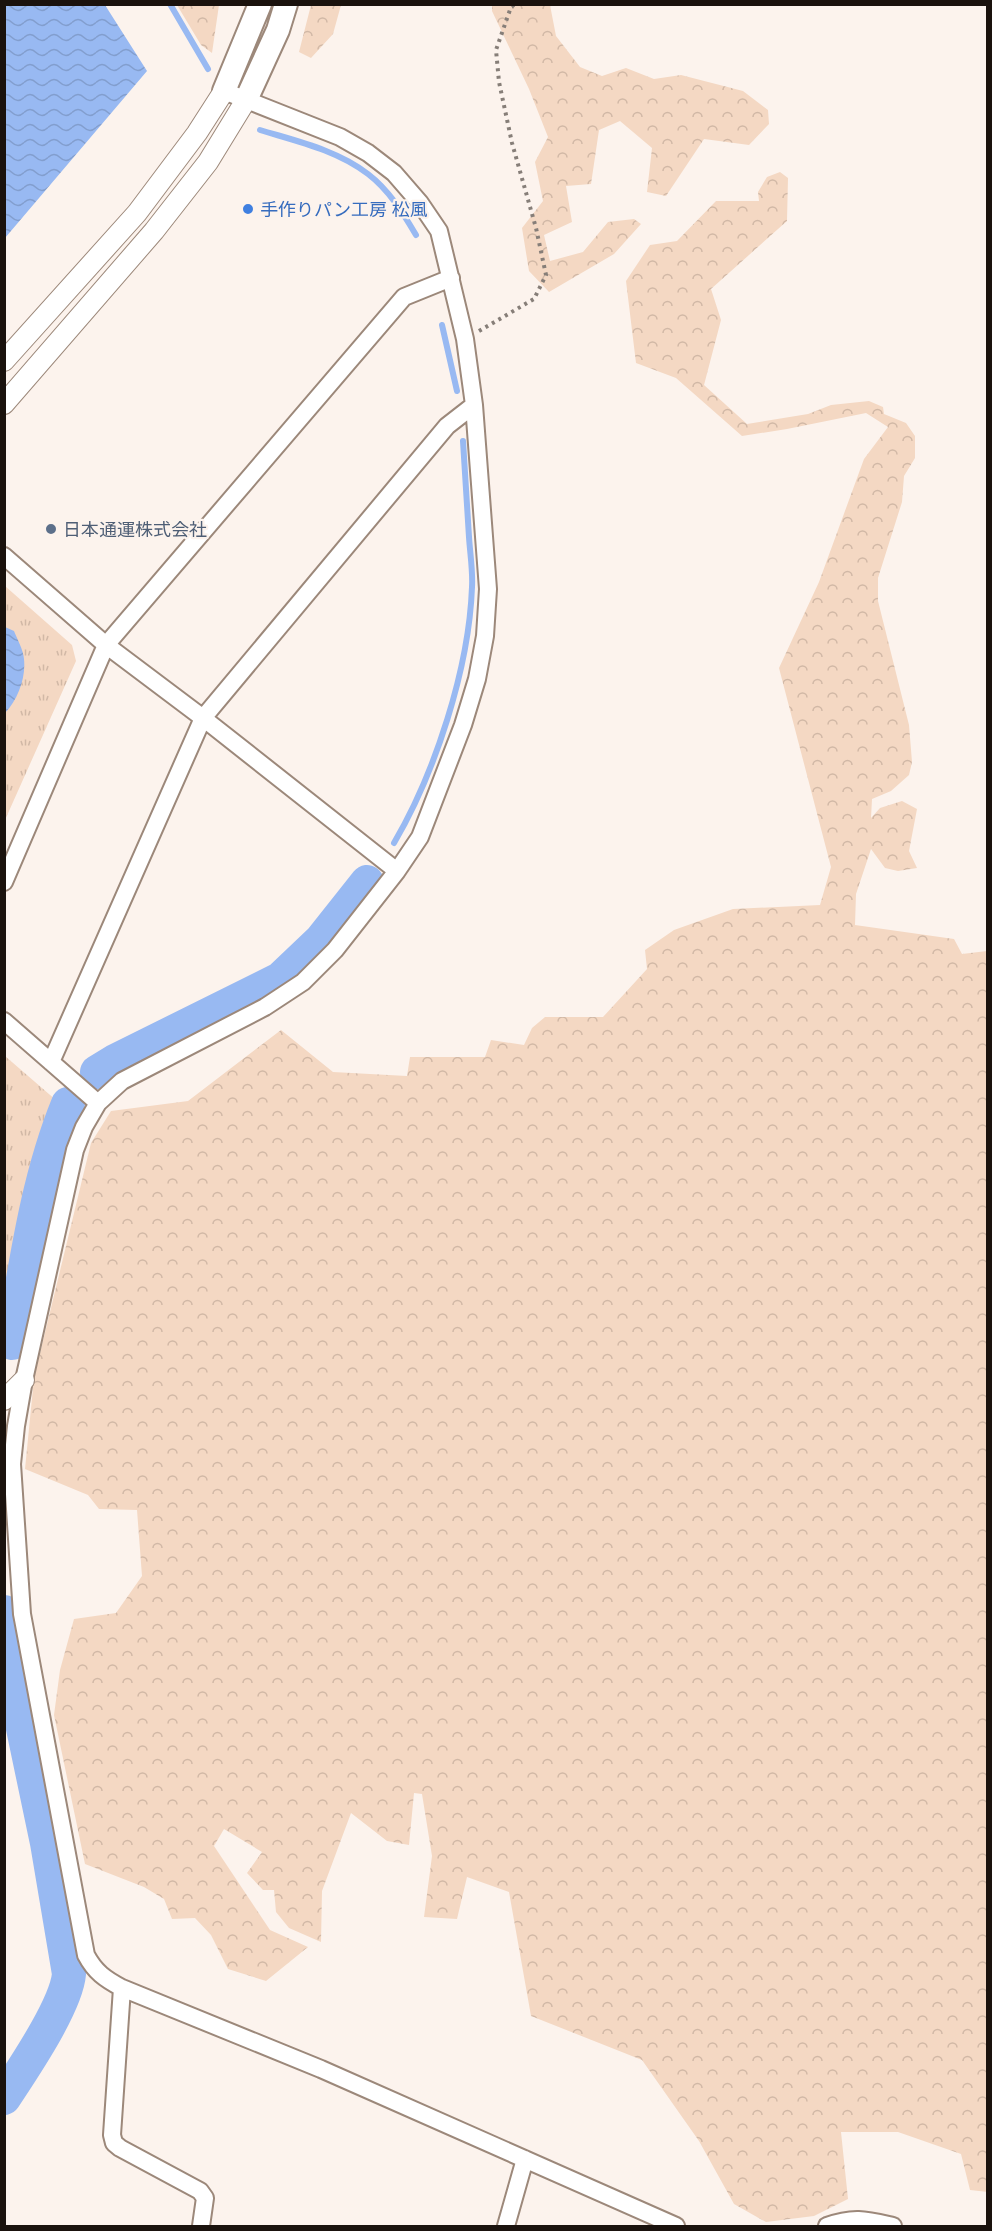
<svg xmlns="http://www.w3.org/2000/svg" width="992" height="2231" font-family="Poppins,'Noto Sans JP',sans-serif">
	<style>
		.grass { fill: url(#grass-tufts) }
		.forest { fill: url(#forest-crowns) }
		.water { fill: url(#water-waves) }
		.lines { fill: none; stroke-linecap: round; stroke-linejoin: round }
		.stream { stroke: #98b9f2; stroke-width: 6 }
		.river { stroke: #98b9f2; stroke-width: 34 }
		.minor-casing { stroke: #9c887a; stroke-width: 20 }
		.tertiary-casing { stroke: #9c887a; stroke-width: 22 }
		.secondary-casing { stroke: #9c887a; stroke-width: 26 }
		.path { stroke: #867e78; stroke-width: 4; stroke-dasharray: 3 4.5; stroke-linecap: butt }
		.minor { stroke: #fff; stroke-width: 16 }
		.tertiary { stroke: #fff; stroke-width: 20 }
		.secondary { stroke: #fff; stroke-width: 22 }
		.shop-dot { fill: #3f7fe0; stroke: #fcf3ed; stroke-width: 2 }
		.service-dot { fill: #5c6f8a; stroke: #fcf3ed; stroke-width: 2 }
		.labels { text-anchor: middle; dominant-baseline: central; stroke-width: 4.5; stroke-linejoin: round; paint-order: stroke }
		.shop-label { font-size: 18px; fill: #366cbe; stroke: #fcf3ed; text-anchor: start }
		.service-label { font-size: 18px; fill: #4e5e75; stroke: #fcf3ed; text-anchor: start }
	</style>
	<defs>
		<pattern id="grass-tufts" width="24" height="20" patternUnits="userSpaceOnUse" patternTransform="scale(1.5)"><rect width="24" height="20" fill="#f4d8c3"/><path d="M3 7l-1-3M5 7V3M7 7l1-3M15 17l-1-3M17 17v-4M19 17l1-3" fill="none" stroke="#d1b8a6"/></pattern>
		<pattern id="forest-crowns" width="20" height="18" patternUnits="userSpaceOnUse" patternTransform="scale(1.5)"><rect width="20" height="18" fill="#f4d8c3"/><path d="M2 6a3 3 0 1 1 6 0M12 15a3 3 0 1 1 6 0" fill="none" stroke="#d1b8a6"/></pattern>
		<pattern id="water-waves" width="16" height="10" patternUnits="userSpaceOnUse" patternTransform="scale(1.5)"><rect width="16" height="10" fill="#98b9f2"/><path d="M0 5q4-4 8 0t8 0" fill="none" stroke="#829ece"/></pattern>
	</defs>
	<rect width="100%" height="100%" fill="#fcf3ed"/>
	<!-- grass -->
	<path class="grass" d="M5 586 72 645 76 661 5 820Z
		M5 1056 57 1101 45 1143 5 1336Z"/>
	<!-- forest -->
	<path class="forest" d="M177 5H219L212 53 201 45Z
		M311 5H341L333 34 311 58 299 52Z
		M492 5H550L556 36 580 67 602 76 626 68 654 79 681 75 743 91 768 110 769 124 749 145 704 139 666 196 647 192 652 148 620 121 599 130 591 184 566 186 572 222 544 235 550 261 583 252 608 222 634 219 641 224 614 254 549 292 529 271 522 228 543 201 535 162 548 137 529 89 492 11Z
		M780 172 788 178 787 221 711 289 721 320 704 385 747 424 808 414 831 405 869 401 883 407 884 414 906 423 915 436V458L904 476 902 502 878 578V601L909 725 912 762 909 775 891 791 872 799 871 818 880 808 902 801 917 809 909 851 917 868 898 871 885 868 871 849 856 894 855 925 954 939 962 954 987 951 988 2192 970 2190 961 2154 898 2132H841L848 2199 814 2216 766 2222 734 2204 699 2141 642 2060 531 2016 509 1892 467 1877 457 1919 424 1917 432 1856 422 1794 414 1793 409 1845 387 1841 351 1813 322 1891 321 1942 289 1928 276 1912 274 1890H263L247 1873 262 1852 224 1829 214 1846 270 1930 308 1947 266 1981 228 1969 211 1935 195 1918 172 1919 164 1899 144 1887 85 1864 54 1715 60 1670 74 1619 116 1613 142 1576 137 1510 99 1509 88 1495 25 1469 34 1378 91 1143 111 1111 188 1101 281 1030 333 1072 407 1076 410 1057H485L491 1040 524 1045 532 1028 545 1017H603L647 969 645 950 674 930 733 909 820 905 831 867 779 668 819 582 864 459 888 427 866 413 787 429 742 436 676 378 636 363 626 281 650 245 677 241 716 201H759L758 192 767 177Z"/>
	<!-- water -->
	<path class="water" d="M5 4 105 5 147 71 5 238Z
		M5 627 14 631C17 639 23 649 24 659 26 678 18 699 5 713Z"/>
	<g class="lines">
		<!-- stream -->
		<path class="stream" d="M170 4 208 69
			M260 130C296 141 337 150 368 174 389 190 403 213 416 235
			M442 325 457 391
			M394 843C435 773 469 669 472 587 473 571 470 553 469 537 467 505 465 473 463 441"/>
		<!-- river -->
		<path class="river" d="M97 1072 115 1061 280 979 321 940 367 882
			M12 1343C26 1263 37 1180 68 1104
			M4 1612 7 1652 47 1843 69 1974C66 2006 23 2069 4 2098"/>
		<defs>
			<path id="minor" d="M224 91 340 137 368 153 394 173 420 203 439 231 465 339 474 405 488 589 485 636 477 679 463 725 420 837 397 871 335 950 303 982 265 1007 122 1081 98 1103 84 1127 75 1150 24 1380 16 1426 12 1464 22 1614 86 1955C95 1972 105 1979 122 1988L321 2069 676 2226
				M4 556 106 645 203 718 397 871
				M4 882 106 645 404 297 451 278
				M4 1021 98 1103
				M51 1062 203 718 447 426 474 405
				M122 1988 112 2135 114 2143 120 2148 200 2191 205 2198 201 2226
				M506 2226 525 2159
				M827 2226C854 2216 867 2220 893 2226"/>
			<path id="tertiary" d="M4 361 137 213 197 133 224 91
				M4 404 154 231 208 162 246 100
				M4 1400 24 1380"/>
			<path id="secondary" d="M224 91 260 4
				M246 100 278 30 286 4"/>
		</defs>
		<!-- minor casing -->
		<use href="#minor" class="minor-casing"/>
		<!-- tertiary casing -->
		<use href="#tertiary" class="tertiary-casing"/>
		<!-- secondary casing -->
		<use href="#secondary" class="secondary-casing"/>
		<!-- path -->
		<path class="path" d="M479 331 534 299 546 275 536 228 512 143 499 82 496 50 511 7 515 4"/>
		<!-- minor -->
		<use href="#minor" class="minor"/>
		<!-- tertiary -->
		<use href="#tertiary" class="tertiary"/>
		<!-- secondary -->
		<use href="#secondary" class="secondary"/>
	</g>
	<!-- markers -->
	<circle class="shop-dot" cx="248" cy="209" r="6"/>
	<circle class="service-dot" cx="51" cy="529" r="6"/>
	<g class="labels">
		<!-- shop labels -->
		<g class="shop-label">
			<text x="260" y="209">手作りパン工房 松風</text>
		</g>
		<!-- service labels -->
		<g class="service-label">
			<text x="63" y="529">日本通運株式会社</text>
		</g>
	</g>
	<!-- border -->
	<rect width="992" height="2231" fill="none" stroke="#1a120d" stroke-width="12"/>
</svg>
